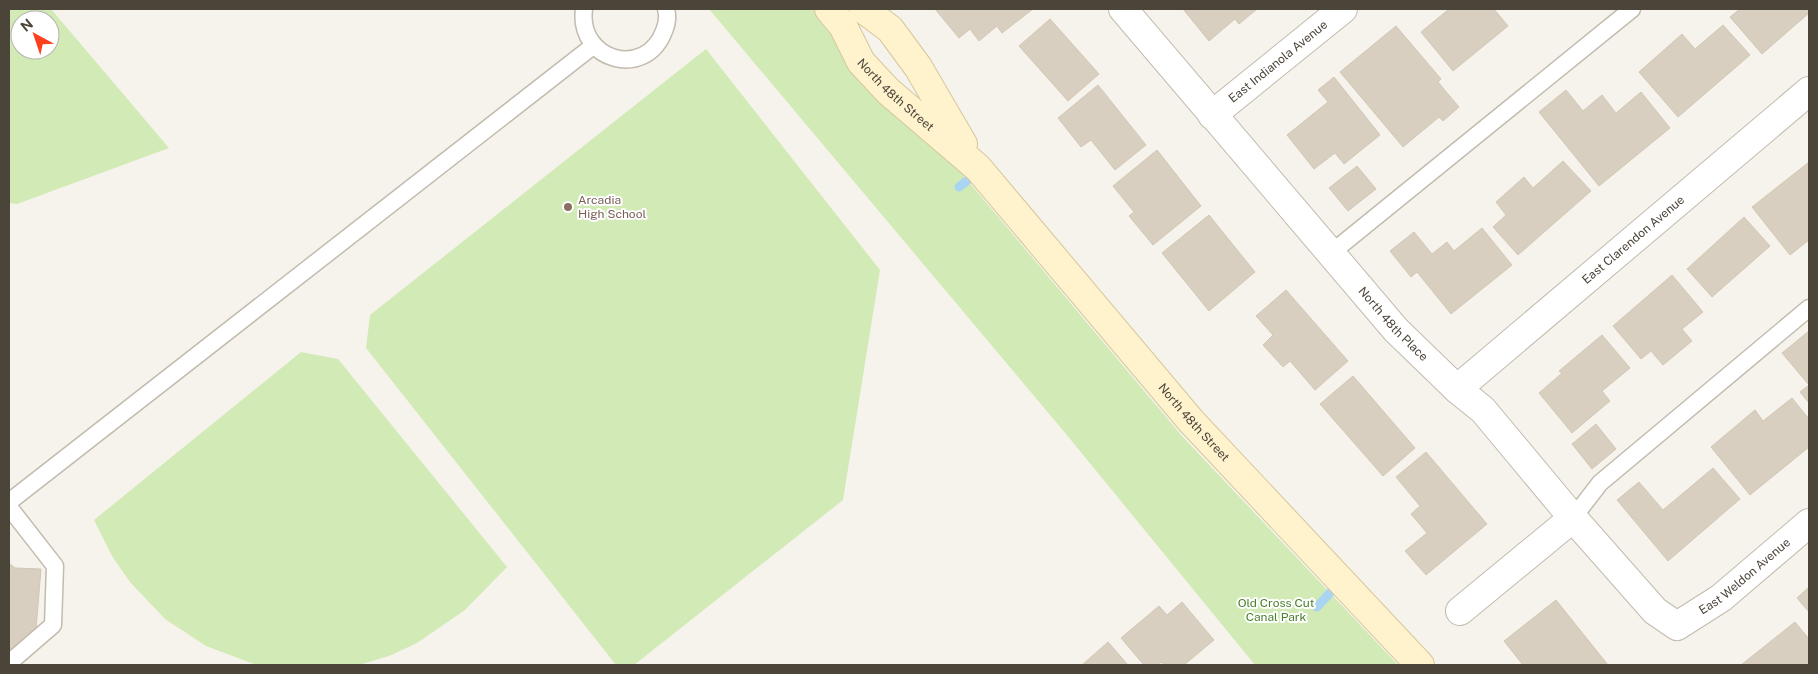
<svg xmlns="http://www.w3.org/2000/svg" width="1818" height="674" font-family="'Public Sans',sans-serif">
	<style>
		.green { fill: #d2eab5; fill-rule: evenodd }
		.lines { fill: none; stroke-linecap: round; stroke-linejoin: round }
		.stream { stroke: #a9d4f2; stroke-width: 9 }
		.building { fill: #d8cfc1; stroke: #d3c7b4 }
		.lane-casing { stroke: #c2bbae; stroke-width: 19 }
		.street-casing { stroke: #c2bbae; stroke-width: 30 }
		.secondary-casing { stroke: #d6c79b; stroke-width: 30 }
		.lane { stroke: #fff; stroke-width: 16 }
		.street { stroke: #fff; stroke-width: 28 }
		.secondary { stroke: #fff3cd; stroke-width: 28 }
		.education-dot { fill: #8d6e63; stroke: #fff; stroke-width: 2 }
		.labels { text-anchor: middle; dominant-baseline: central; stroke-width: 4; stroke-linejoin: round; paint-order: stroke }
		.street-label { font-size: 12px; fill: #4b4439; stroke: #fff }
		.education-label { font-size: 12px; fill: #785e54; stroke: #fff; text-anchor: start }
		.park-label { font-size: 12px; fill: #4a7f2a; stroke: #fff }
	</style>
	<rect width="100%" height="100%" fill="#f6f3ec"/>
	<!-- green -->
	<path class="green" d="M9 9H51L169 148 17 204 9 203ZM20 20H50V50H20Z
		M709 9H818L963 175 1182 436 1398 665H1255L1066 434Z
		M706 49 880 270 843 500 634 665H616L366 348 370 315Z
		M301 352 338 359 507 567 465 610 417 643 389 656 359 665H257L206 646 165 619 130 582 112 556 94 520Z"/>
	<g class="lines">
		<!-- stream -->
		<path class="stream" d="M959 187 978 172
			M1317 607 1339 583"/>
	</g>
	<!-- building -->
	<path class="building" d="M935 9H1033L1002 33 997 26 979 41 970 29 959 38Z
		M1183 9H1257L1239 24 1235 19 1209 41Z
		M1449 9H1494L1508 26 1453 71 1421 32Z
		M1740 9H1809V13L1762 54 1730 17Z
		M1050 19 1099 74 1068 101 1019 46Z
		M1723 25 1750 55 1678 117 1639 72 1682 34 1695 49Z
		M1396 26 1441 79 1438 82 1459 107 1443 121 1439 117 1403 147 1340 72Z
		M1334 77 1380 135 1344 164 1335 153 1314 169 1287 135 1328 102 1318 90Z
		M1098 85 1146 145 1115 170 1091 140 1081 147 1058 118Z
		M1566 90 1583 111 1602 95 1616 113 1641 92 1670 128 1599 186 1539 112Z
		M1157 150 1201 206 1153 245 1129 216 1134 212 1113 186Z
		M1563 161 1591 191 1518 255 1493 227 1506 215 1496 202 1524 177 1533 188Z
		M1809 162V240L1790 255 1752 207Z
		M1357 166 1376 189 1348 211 1329 188Z
		M1209 215 1255 272 1209 311 1162 253Z
		M1744 217 1770 246 1712 297 1687 269Z
		M1482 228 1512 265 1451 314 1417 272 1411 277 1390 251 1414 232 1432 254 1447 242 1454 251Z
		M1672 275 1703 312 1682 329 1692 341 1663 365 1651 351 1641 359 1613 326Z
		M1286 290 1348 361 1315 390 1290 361 1283 367 1263 345 1273 335 1256 316Z
		M1809 331V403L1800 392 1809 385 1782 353Z
		M1602 335 1630 368 1602 391 1610 401 1572 433 1539 393 1562 373 1559 371Z
		M1353 376 1415 448 1383 476 1320 404Z
		M1792 398 1809 419V447L1750 495 1711 447 1755 410 1763 421Z
		M1596 424 1616 449 1592 469 1572 444Z
		M1426 452 1487 524 1426 575 1405 551 1427 533 1411 514 1420 506 1396 477Z
		M1713 468 1740 499 1668 561 1617 500 1639 482 1663 510Z
		M9 563 15 568 41 569 36 629 9 652Z
		M1809 587V612L1797 598Z
		M1556 600 1608 665H1523L1504 641Z
		M1182 602 1214 640 1184 665H1164L1162 662 1157 665H1144L1121 638 1159 606 1167 615Z
		M1795 622 1809 639V663L1806 665H1741Z
		M1108 642 1128 665H1082Z"/>
	<g class="lines">
		<defs>
			<path id="lane" d="M584 9C577 61 646 80 664 31 667 24 668 16 666 9
				M1330 254 1632 9
				M9 502 593 46
				M9 507 55 566 53 625 9 663
				M1573 518 1600 483 1809 308"/>
			<g id="street">
				<path id="s1" d="M1123 9 1396 330 1457 389 1483 410 1573 518 1655 611 1677 626 1721 598 1809 523"/>
				<path id="s2" d="M1212 115 1343 9"/>
				<path id="s3" d="M1457 389 1809 91"/>
				<path d="M1460 611 1573 518"/>
			</g>
			<g id="secondary">
				<path id="s4" d="M829 9 843 26 861 62 888 91 978 168 1191 421 1420 665"/>
				<path d="M863 9 890 29 918 67 963 144"/>
			</g>
		</defs>
		<!-- lane casing -->
		<use href="#lane" class="lane-casing"/>
		<!-- street casing -->
		<use href="#street" class="street-casing"/>
		<!-- secondary casing -->
		<use href="#secondary" class="secondary-casing"/>
		<!-- lane -->
		<use href="#lane" class="lane"/>
		<!-- street -->
		<use href="#street" class="street"/>
		<!-- secondary -->
		<use href="#secondary" class="secondary"/>
	</g>
	<!-- markers -->
	<circle class="education-dot" cx="568" cy="207" r="5"/>
	<g class="labels">
		<!-- street labels -->
		<g class="street-label">
			<text stroke="none"><textPath href="#s2" startOffset="85">East Indianola Avenue</textPath></text>
			<text stroke="none"><textPath href="#s4" startOffset="110">North 48th Street</textPath></text>
			<text stroke="none"><textPath href="#s3" startOffset="231">East Clarendon Avenue</textPath></text>
			<text stroke="none"><textPath href="#s1" startOffset="415">North 48th Place</textPath></text>
			<text stroke="none"><textPath href="#s4" startOffset="554">North 48th Street</textPath></text>
			<text stroke="none"><textPath href="#s1" startOffset="915">East Weldon Avenue</textPath></text>
		</g>
		<!-- education labels -->
		<g class="education-label">
			<text x="578" y="200">Arcadia<tspan x="578" dy="14">High School</tspan></text>
		</g>
		<!-- park labels -->
		<g class="park-label">
			<text x="1276" y="603">Old Cross Cut<tspan x="1276" dy="14">Canal Park</tspan></text>
		</g>
	</g>
	<!-- border -->
	<rect width="1818" height="674" fill="none" stroke="#4b4439" stroke-width="20"/>
	<!-- north arrow -->
	<g transform="translate(35 35) rotate(320)"><circle r="24" fill="#ffffff" stroke="#b7b4b0"/>
	<path d="M0-4L9 19L0 12L-9 19Z" fill="#fc3f1d"/>
	<text y="-8" font-size="14" font-weight="bold" text-anchor="middle" fill="#4b4439">N</text>
	</g>
</svg>
